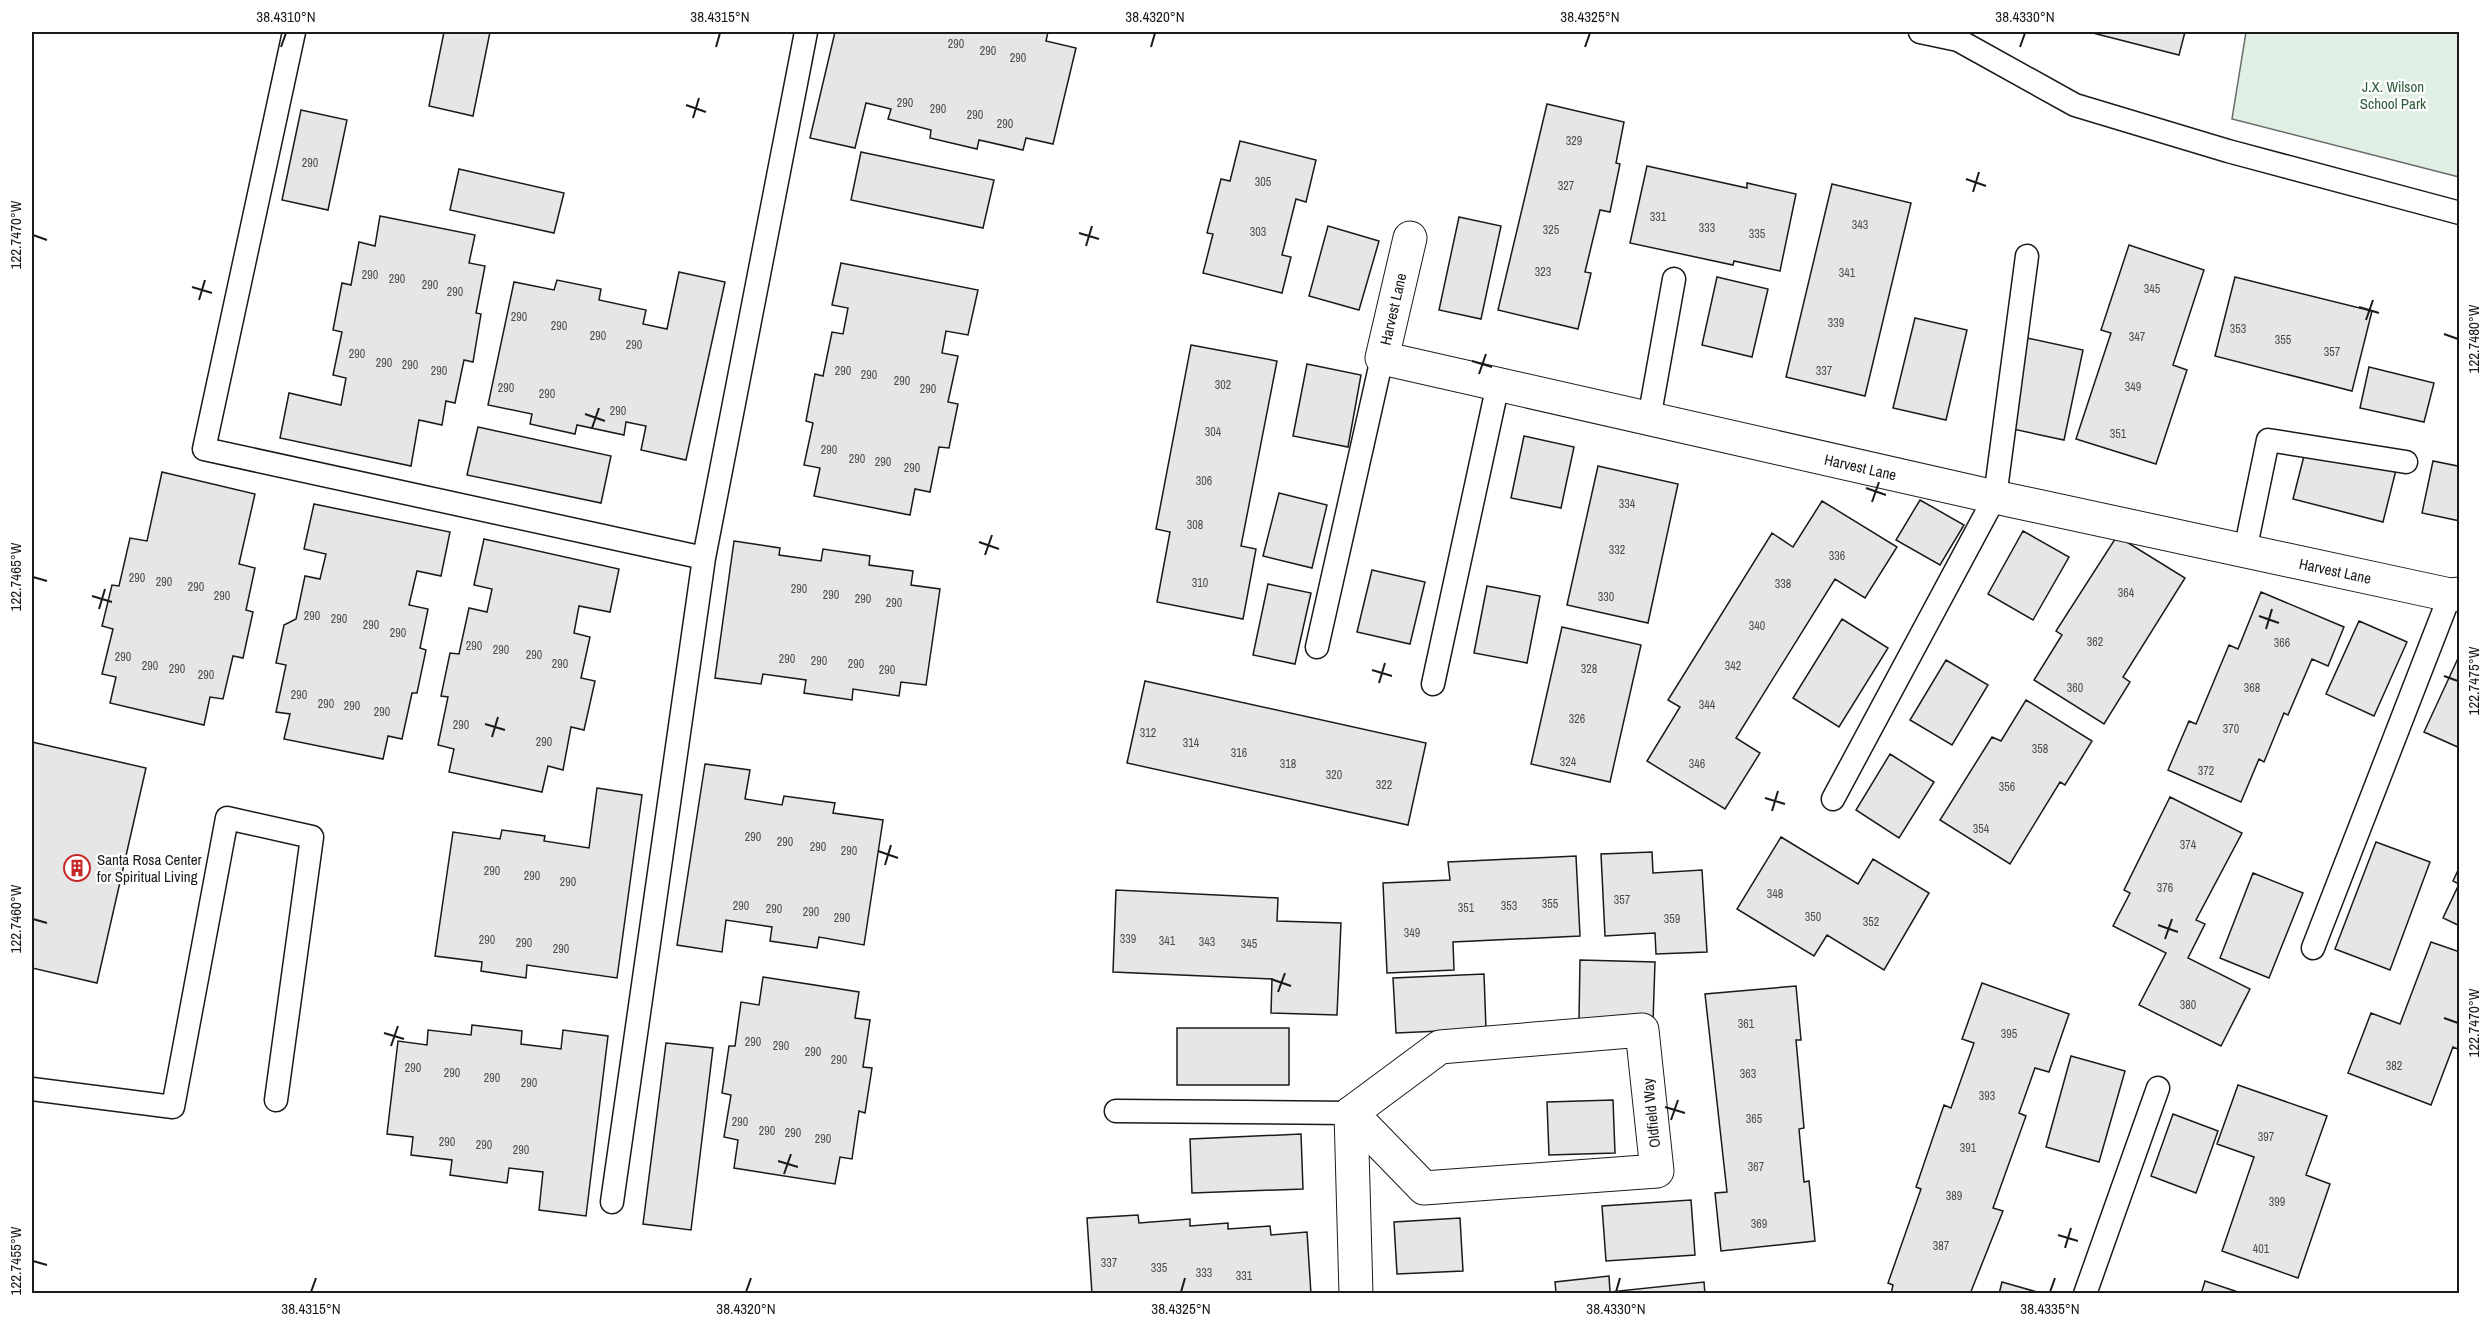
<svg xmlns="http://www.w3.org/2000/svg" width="2491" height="1325" font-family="'Archivo Narrow',sans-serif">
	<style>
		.green { fill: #e0efe3; stroke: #6a6a6a; stroke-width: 1.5 }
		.building { fill: #e6e6e6; stroke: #1a1a1a; stroke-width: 1.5 }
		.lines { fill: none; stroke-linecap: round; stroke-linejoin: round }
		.service-casing { stroke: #1a1a1a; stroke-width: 25 }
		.minor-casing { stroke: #1a1a1a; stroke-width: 35 }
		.service { stroke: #fff; stroke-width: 22 }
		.minor { stroke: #fff; stroke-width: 33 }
		.ticks { fill: none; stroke: #1a1a1a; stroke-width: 2 }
		.labels { text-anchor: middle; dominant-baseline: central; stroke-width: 4.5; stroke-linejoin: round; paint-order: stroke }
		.number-label { font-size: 12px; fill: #4d4d4d }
		.park-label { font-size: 15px; fill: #2b5a34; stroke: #fff }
		.street-label { font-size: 15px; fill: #1a1a1a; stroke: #fff }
		.poi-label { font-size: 15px; fill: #1a1a1a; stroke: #fff; text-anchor: start }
		.neatline { fill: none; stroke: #1a1a1a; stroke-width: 2 }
		.ticks-label { font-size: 15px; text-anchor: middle; fill: #1a1a1a }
	</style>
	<rect width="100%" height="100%" fill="#fff"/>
	<!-- green -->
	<path class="green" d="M2246 32H2459V177L2232 119Z"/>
	<!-- building -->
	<path class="building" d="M444 32H490L473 116 429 106Z
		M835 32H1048L1046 41 1076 48 1053 144 1026 138 1023 150 979 140 977 149 930 138 931 130 888 119 891 109 866 103 855 148 810 138Z
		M2089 32H2185L2179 55Z
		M1547 104 1624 122 1616 163 1620 164 1610 212 1600 210 1585 272 1591 273 1578 329 1498 310Z
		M301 110 347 120 328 210 282 200Z
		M1240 141 1316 160 1306 202 1296 199 1282 255 1291 257 1282 293 1203 273 1213 234 1207 233 1221 179 1230 181Z
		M861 152 994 180 983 228 851 200Z
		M1647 166 1747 188V183L1796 194 1780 271 1734 261 1733 265 1630 243Z
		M459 169 564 193 554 233 450 210Z
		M1832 184 1911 203 1865 396 1786 377Z
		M380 216 475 235 469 263 485 266 476 313 481 314 473 362 464 360 455 403 446 401 442 425 419 420 411 466 280 438 289 393 341 405 346 378 333 375 342 332 333 330 342 283 351 285 359 242 375 246Z
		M1459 217 1501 226 1481 319 1439 310Z
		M1328 226 1379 241 1359 310 1309 296Z
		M2129 245 2204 270 2173 365 2187 370 2156 464 2076 439 2111 333 2101 330Z
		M841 263 978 290 968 335 946 331 942 353 958 356 948 402 958 404 949 448 939 447 930 492 915 489 910 515 814 496 820 468 804 465 813 423 806 421 815 374 823 376 832 332 843 334 848 308 832 305Z
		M679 272 725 282 686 460 641 450 646 426 626 422 624 435 577 425 575 434 530 424 532 414 488 405 514 282 554 290 557 280 601 289 599 300 646 310 643 324 667 329Z
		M1717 277 1768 289 1752 357 1702 345Z
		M2235 277 2372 311 2352 391 2215 356Z
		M1915 318 1967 330 1946 420 1893 408Z
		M2027 338 2083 350 2064 440 2008 428Z
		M1191 345 1277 361 1241 546 1256 549 1243 619 1157 602 1170 532 1156 529Z
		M1307 364 1361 375 1348 447 1293 436Z
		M2369 367 2434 383 2424 422 2360 408Z
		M478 427 611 456 601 503 467 475Z
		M1524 436 1574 447 1561 508 1511 498Z
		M2306 448 2396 470 2383 522 2293 499Z
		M2460 457V521L2422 513 2433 461 2458 466Z
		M1598 466 1678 484 1648 623 1567 605Z
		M162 472 255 494 239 564 255 568 246 610 253 612 243 658 233 656 223 699 210 697 204 725 110 703 116 677 102 674 113 629 102 626 112 585 119 586 130 538 147 541Z
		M1279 493 1327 505 1312 568 1263 556Z
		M1920 500 1964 525 1940 565 1896 540Z
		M1822 501 1897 547 1865 598 1835 579 1736 738 1760 753 1725 809 1647 761 1680 707 1668 700 1772 533 1793 547Z
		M314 504 450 532 441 576 417 571 409 605 428 609 420 648 426 650 417 693H412L402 739 388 736 383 759 284 739 290 714 276 712 286 665 276 663 284 625 296 619 305 576 320 579 326 554 304 549Z
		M2023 531 2069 557 2033 620 1988 594Z
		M2117 536 2185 578 2123 677 2130 682 2104 724 2034 680 2062 635 2056 631Z
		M484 539 619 569 610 612 579 606 574 633 590 637 581 678 595 681 584 730 571 727 563 770 548 766 542 792 449 772 454 749 438 745 448 697 441 696 450 653 459 654 469 608 487 612 492 589 474 585Z
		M734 541 780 548 779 555 821 561 823 549 870 556 869 565 913 571 911 585 940 589 926 685 901 682 899 696 853 689 852 700 804 693 806 680 763 674 761 684 715 678Z
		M1372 570 1425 582 1410 644 1357 632Z
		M1268 584 1311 593 1295 664 1253 655Z
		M1487 586 1540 596 1527 663 1474 653Z
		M2261 592 2344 627 2328 666 2312 659 2288 715 2284 713 2264 762 2259 759 2241 802 2168 770 2189 721 2196 724 2229 645 2238 649Z
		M1842 619 1888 648 1839 727 1793 698Z
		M2359 621 2407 642 2374 716 2326 694Z
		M1562 627 1641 645 1610 782 1531 764Z
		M2460 654V748L2424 732Z
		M1946 660 1988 685 1952 745 1910 720Z
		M1145 681 1426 743 1408 825 1127 763Z
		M2026 700 2092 741 2065 785 2060 782 2010 864 1940 820 1992 737 2001 741Z
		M32 742 146 768 97 983 32 968Z
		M1890 754 1934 782 1899 838 1856 810Z
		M705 764 750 770 745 799 782 805 784 796 835 803 833 813 883 820 864 945 819 937 817 948 770 941 772 927 726 920 722 952 677 945Z
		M597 788 642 795 617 978 527 965 526 978 481 971 482 962 435 956 453 832 500 839 502 830 545 836 544 841 589 848Z
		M2170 797 2242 833 2196 920 2205 924 2188 958 2250 989 2221 1046 2139 1005 2166 953 2113 926 2130 893 2124 890Z
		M1781 837 1858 884 1873 859 1929 893 1884 970 1827 935 1814 956 1737 909Z
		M2376 842 2430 862 2390 970 2335 949Z
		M1652 852 1653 873 1702 870 1707 952 1656 954 1655 933 1605 936 1601 854Z
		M1576 856 1580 936 1453 942 1454 970 1387 973 1383 883 1450 880 1448 862Z
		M2460 866V926L2443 918 2459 884 2453 881Z
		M2253 873 2303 893 2269 978 2220 958Z
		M1116 890 1278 898 1277 921 1341 923 1337 1015 1271 1013 1272 979 1113 972Z
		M2431 942 2460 952V1050L2453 1047 2431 1105 2348 1073 2371 1013 2400 1024Z
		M1580 960 1655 962 1653 1022 1579 1020Z
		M1484 974 1486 1029 1396 1033 1393 978Z
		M763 977 859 992 855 1018 870 1020 863 1067 872 1068 865 1113 859 1111 852 1159 840 1157 835 1184 734 1168 738 1140 724 1137 731 1095 722 1093 729 1046H735L741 1002 759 1005Z
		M1982 983 2069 1014 2049 1072 2035 1068 2019 1113 2026 1116 1993 1208 2003 1211 1970 1294H1891L1893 1285 1888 1283 1921 1189 1916 1187 1944 1105 1951 1108 1974 1043 1962 1039Z
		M1796 986 1801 1040H1796L1804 1128 1799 1129 1804 1182 1809 1181 1815 1241 1721 1251 1715 1193 1727 1192 1705 994Z
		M472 1025 522 1031 521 1044 561 1049 563 1030 608 1036 586 1216 539 1210 543 1172 509 1168 507 1183 450 1175 452 1160 411 1155 413 1137 387 1134 398 1041 427 1045 428 1030 471 1035Z
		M1177 1028H1289V1085H1177Z
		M666 1043 713 1048 691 1230 643 1224Z
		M2071 1056 2125 1071 2099 1162 2046 1147Z
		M2238 1085 2327 1116 2306 1175 2330 1184 2298 1278 2222 1251 2254 1157 2217 1144Z
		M1613 1100 1615 1153 1549 1155 1547 1102Z
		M2173 1114 2218 1131 2196 1193 2151 1176Z
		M1301 1134 1303 1189 1192 1193 1190 1139Z
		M1691 1200 1695 1255 1606 1261 1602 1206Z
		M1138 1215 1139 1223 1190 1219V1226L1228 1223V1229L1270 1226 1271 1235 1307 1232 1311 1294H1092L1087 1218Z
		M1460 1218 1463 1271 1397 1274 1394 1222Z
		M1609 1276 1610 1292 1704 1282 1705 1294H1543L1556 1292 1555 1282Z
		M2205 1281 2244 1294H2201Z
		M2002 1282 2044 1294H1999Z"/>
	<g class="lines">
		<defs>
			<path id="service" d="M294 32 204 449 704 558 806 32
				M1920 32 1958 40 2075 105 2228 151 2460 213
				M1649 419 1674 279
				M2245 551 2268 440 2406 462
				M1317 647 1382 358
				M1433 684 1498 384
				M1833 799 1995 497 2027 256
				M2313 948 2450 595
				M32 1089 173 1107 227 818 312 837 276 1100
				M1116 1111 1351 1113
				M612 1202 704 558
				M2085 1294 2158 1088"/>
			<g id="minor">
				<path id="s1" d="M1410 238 1382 358 1995 497 2450 595 2460 594"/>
				<path d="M1642 1030 1657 1171 1424 1188 1351 1113 1440 1047Z"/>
				<path d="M1351 1113 1356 1294"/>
			</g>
		</defs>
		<!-- service casing -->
		<use href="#service" class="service-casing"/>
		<!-- minor casing -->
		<use href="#minor" class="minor-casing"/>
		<!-- service -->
		<use href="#service" class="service"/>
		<!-- minor -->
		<use href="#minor" class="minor"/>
	</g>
	<!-- ticks -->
	<path class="ticks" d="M281 47 286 33M716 47 720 33M1151 47 1155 33M1585 47 1590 33M2020 47 2025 33M686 105 706 112M693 118 699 98M1966 179 1986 186M1973 192 1979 172M1079 233 1099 239M33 235 47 240M1086 246 1092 226M192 287 212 293M199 300 205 280M2359 307 2379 313M2366 320 2373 300M2444 334 2458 339M1472 361 1492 367M1479 374 1486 354M585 414 605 421M592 428 599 408M1866 488 1886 495M1872 502 1879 482M979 542 999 549M985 555 992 535M33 577 47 581M92 596 112 602M99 609 105 589M2259 616 2279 623M2266 629 2272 609M1372 670 1392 676M2444 676 2458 681M1379 683 1385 663M485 724 505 730M492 737 498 717M1765 798 1785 804M1772 811 1778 791M878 851 898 858M885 865 891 845M33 919 47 923M2158 925 2178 932M2165 939 2172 919M1271 979 1291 986M1278 992 1285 973M2444 1018 2458 1023M384 1033 404 1039M391 1046 398 1026M1665 1107 1685 1113M1671 1120 1678 1100M778 1161 798 1167M784 1174 791 1154M2058 1235 2078 1241M2065 1248 2071 1228M33 1261 47 1265M311 1292 316 1278M746 1292 751 1278M1181 1292 1185 1278M1616 1292 1620 1278M2050 1292 2055 1278"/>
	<!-- icons -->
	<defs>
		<symbol id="building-ring" viewBox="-11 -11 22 22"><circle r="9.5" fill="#fff" stroke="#c62828" stroke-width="1.5"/><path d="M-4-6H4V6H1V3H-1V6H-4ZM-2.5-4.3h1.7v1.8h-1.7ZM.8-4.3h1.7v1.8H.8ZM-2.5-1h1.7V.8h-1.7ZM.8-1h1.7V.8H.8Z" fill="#c62828"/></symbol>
	</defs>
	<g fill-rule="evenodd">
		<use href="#building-ring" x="62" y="853" width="30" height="30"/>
	</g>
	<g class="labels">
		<!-- number labels -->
		<g class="number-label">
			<text x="956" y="44">290</text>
			<text x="988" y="51">290</text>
			<text x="1018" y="58">290</text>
			<text x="905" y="103">290</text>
			<text x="938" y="109">290</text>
			<text x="975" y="115">290</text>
			<text x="1005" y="124">290</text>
			<text x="1574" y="141">329</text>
			<text x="310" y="163">290</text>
			<text x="1263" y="182">305</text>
			<text x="1566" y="186">327</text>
			<text x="1658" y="217">331</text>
			<text x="1860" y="225">343</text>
			<text x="1707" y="228">333</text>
			<text x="1551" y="230">325</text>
			<text x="1258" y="232">303</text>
			<text x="1757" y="234">335</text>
			<text x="1543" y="272">323</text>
			<text x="1847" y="273">341</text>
			<text x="370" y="275">290</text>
			<text x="397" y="279">290</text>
			<text x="430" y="285">290</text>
			<text x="2152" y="289">345</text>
			<text x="455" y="292">290</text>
			<text x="519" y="317">290</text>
			<text x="1836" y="323">339</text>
			<text x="559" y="326">290</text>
			<text x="2238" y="329">353</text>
			<text x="598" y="336">290</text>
			<text x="2137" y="337">347</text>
			<text x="2283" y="340">355</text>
			<text x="634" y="345">290</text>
			<text x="2332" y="352">357</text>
			<text x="357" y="354">290</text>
			<text x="384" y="363">290</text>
			<text x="410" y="365">290</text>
			<text x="439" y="371">290</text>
			<text x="843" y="371">290</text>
			<text x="1824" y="371">337</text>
			<text x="869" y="375">290</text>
			<text x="902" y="381">290</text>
			<text x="1223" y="385">302</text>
			<text x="2133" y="387">349</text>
			<text x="506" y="388">290</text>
			<text x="928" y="389">290</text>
			<text x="547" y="394">290</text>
			<text x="618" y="411">290</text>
			<text x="1213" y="432">304</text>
			<text x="2118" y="434">351</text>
			<text x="829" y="450">290</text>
			<text x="857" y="459">290</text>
			<text x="883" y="462">290</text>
			<text x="912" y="468">290</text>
			<text x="1204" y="481">306</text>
			<text x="1627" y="504">334</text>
			<text x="1195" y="525">308</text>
			<text x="1617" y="550">332</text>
			<text x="1837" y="556">336</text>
			<text x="137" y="578">290</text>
			<text x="164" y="582">290</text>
			<text x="1200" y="583">310</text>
			<text x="1783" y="584">338</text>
			<text x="196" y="587">290</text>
			<text x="799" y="589">290</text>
			<text x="2126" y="593">364</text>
			<text x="831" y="595">290</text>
			<text x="222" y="596">290</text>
			<text x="1606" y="597">330</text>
			<text x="863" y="599">290</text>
			<text x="894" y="603">290</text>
			<text x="312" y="616">290</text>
			<text x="339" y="619">290</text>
			<text x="371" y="625">290</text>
			<text x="1757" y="626">340</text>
			<text x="398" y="633">290</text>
			<text x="2095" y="642">362</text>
			<text x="2282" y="643">366</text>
			<text x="474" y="646">290</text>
			<text x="501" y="650">290</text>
			<text x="534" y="655">290</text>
			<text x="123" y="657">290</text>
			<text x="787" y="659">290</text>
			<text x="819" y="661">290</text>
			<text x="560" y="664">290</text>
			<text x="856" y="664">290</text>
			<text x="150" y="666">290</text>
			<text x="1733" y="666">342</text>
			<text x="177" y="669">290</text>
			<text x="1589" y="669">328</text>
			<text x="887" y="670">290</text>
			<text x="206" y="675">290</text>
			<text x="2075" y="688">360</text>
			<text x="2252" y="688">368</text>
			<text x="299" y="695">290</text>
			<text x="326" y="704">290</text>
			<text x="1707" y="705">344</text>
			<text x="352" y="706">290</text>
			<text x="382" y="712">290</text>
			<text x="1577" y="719">326</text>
			<text x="461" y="725">290</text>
			<text x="2231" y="729">370</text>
			<text x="1148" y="733">312</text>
			<text x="544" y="742">290</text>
			<text x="1191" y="743">314</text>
			<text x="2040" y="749">358</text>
			<text x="1239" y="753">316</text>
			<text x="1568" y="762">324</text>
			<text x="1288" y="764">318</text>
			<text x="1697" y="764">346</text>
			<text x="2206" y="771">372</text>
			<text x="1334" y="775">320</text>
			<text x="1384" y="785">322</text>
			<text x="2007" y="787">356</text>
			<text x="1981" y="829">354</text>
			<text x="753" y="837">290</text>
			<text x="785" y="842">290</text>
			<text x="2188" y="845">374</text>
			<text x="818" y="847">290</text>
			<text x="849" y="851">290</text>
			<text x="492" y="871">290</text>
			<text x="532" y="876">290</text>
			<text x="568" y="882">290</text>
			<text x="2165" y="888">376</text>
			<text x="1775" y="894">348</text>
			<text x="1622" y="900">357</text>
			<text x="1550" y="904">355</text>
			<text x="741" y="906">290</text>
			<text x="1509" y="906">353</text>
			<text x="1466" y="908">351</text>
			<text x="774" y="909">290</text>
			<text x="811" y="912">290</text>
			<text x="1813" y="917">350</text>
			<text x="842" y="918">290</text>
			<text x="1672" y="919">359</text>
			<text x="1871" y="922">352</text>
			<text x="1412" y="933">349</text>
			<text x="1128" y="939">339</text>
			<text x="487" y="940">290</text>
			<text x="1167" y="941">341</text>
			<text x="1207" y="942">343</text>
			<text x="524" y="943">290</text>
			<text x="1249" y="944">345</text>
			<text x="561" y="949">290</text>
			<text x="2188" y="1005">380</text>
			<text x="1746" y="1024">361</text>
			<text x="2009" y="1034">395</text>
			<text x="753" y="1042">290</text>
			<text x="781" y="1046">290</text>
			<text x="813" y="1052">290</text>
			<text x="839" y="1060">290</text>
			<text x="2394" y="1066">382</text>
			<text x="413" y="1068">290</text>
			<text x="452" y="1073">290</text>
			<text x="1748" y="1074">363</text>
			<text x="492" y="1078">290</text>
			<text x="529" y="1083">290</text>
			<text x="1987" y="1096">393</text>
			<text x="1754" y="1119">365</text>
			<text x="740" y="1122">290</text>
			<text x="767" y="1131">290</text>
			<text x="793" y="1133">290</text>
			<text x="2266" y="1137">397</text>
			<text x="823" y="1139">290</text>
			<text x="447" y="1142">290</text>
			<text x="484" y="1145">290</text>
			<text x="1968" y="1148">391</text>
			<text x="521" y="1150">290</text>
			<text x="1756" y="1167">367</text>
			<text x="1954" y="1196">389</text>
			<text x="2277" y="1202">399</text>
			<text x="1759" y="1224">369</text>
			<text x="1941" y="1246">387</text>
			<text x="2261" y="1249">401</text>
			<text x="1109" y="1263">337</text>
			<text x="1159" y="1268">335</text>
			<text x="1204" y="1273">333</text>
			<text x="1244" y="1276">331</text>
		</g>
		<!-- park labels -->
		<g class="park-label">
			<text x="2393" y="86">J.X. Wilson<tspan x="2393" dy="17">School Park</tspan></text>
		</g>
		<!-- street labels -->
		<g class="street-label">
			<text transform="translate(1393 309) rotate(-77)">Harvest Lane</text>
			<text stroke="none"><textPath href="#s1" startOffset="614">Harvest Lane</textPath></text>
			<text stroke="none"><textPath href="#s1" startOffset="1100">Harvest Lane</textPath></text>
			<text transform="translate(1651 1113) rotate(-96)">Oldfield Way</text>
		</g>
		<!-- poi labels -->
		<g class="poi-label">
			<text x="97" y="859">Santa Rosa Center<tspan x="97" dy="17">for Spiritual Living</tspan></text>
		</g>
	</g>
	<!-- border -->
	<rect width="2491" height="1325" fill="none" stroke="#ffffff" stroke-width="66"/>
	<rect x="33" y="33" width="2425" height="1259" class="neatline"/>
	<g class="ticks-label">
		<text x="286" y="22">38.4310°N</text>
		<text x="720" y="22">38.4315°N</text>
		<text x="1155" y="22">38.4320°N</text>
		<text x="1590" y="22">38.4325°N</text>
		<text x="2025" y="22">38.4330°N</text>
		<text transform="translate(16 235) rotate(-90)" y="5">122.7470°W</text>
		<text transform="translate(2474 339) rotate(-90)" y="5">122.7480°W</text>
		<text transform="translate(16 577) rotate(-90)" y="5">122.7465°W</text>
		<text transform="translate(2474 681) rotate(-90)" y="5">122.7475°W</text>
		<text transform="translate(16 919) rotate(-90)" y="5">122.7460°W</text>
		<text transform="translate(2474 1023) rotate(-90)" y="5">122.7470°W</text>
		<text transform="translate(16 1261) rotate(-90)" y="5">122.7455°W</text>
		<text x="311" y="1314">38.4315°N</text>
		<text x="746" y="1314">38.4320°N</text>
		<text x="1181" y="1314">38.4325°N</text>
		<text x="1616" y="1314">38.4330°N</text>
		<text x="2050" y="1314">38.4335°N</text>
	</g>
</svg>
